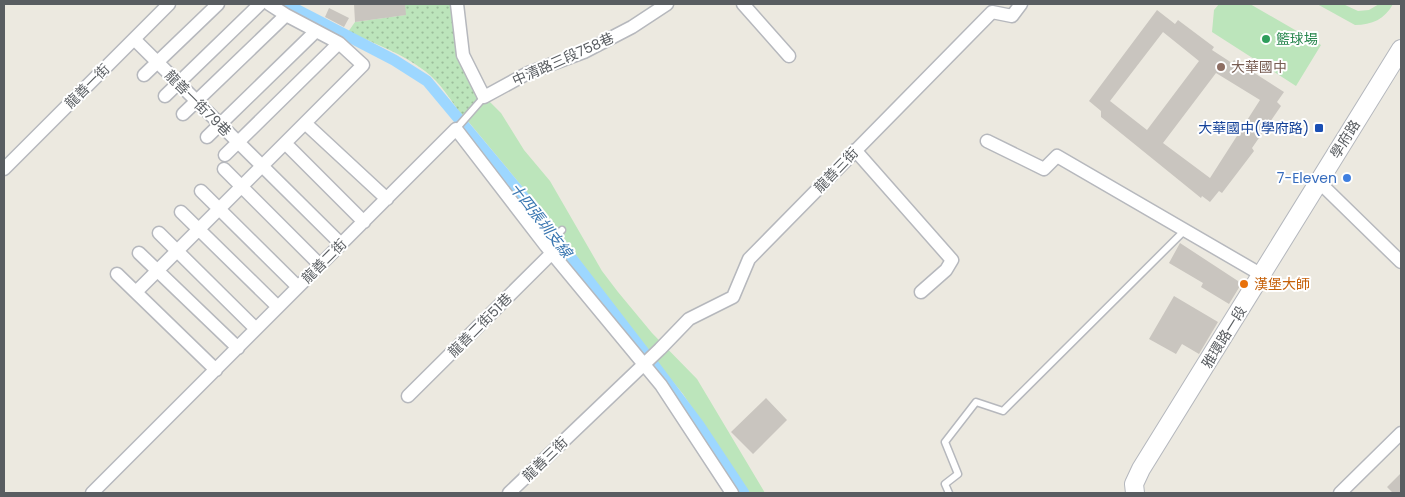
<svg xmlns="http://www.w3.org/2000/svg" width="1405" height="497" font-family="Poppins,'Noto Sans TC',sans-serif">
	<style>
		.green { fill: #bce5bb }
		.garden { fill: url(#garden-dots) }
		.lines { fill: none; stroke-linecap: round; stroke-linejoin: round }
		.canal { stroke: #9dd7ff; stroke-width: 11 }
		.building { fill: #c9c5bf; fill-rule: evenodd }
		.lane-casing { stroke: #b6b8bd; stroke-width: 9 }
		.street-casing { stroke: #b6b8bd; stroke-width: 15 }
		.secondary-casing { stroke: #b4b7bd; stroke-width: 20 }
		.lane { stroke: #fff; stroke-width: 6 }
		.street { stroke: #fff; stroke-width: 12 }
		.secondary { stroke: #fff; stroke-width: 18 }
		.leisure-dot { fill: #2e9e5b; stroke: #fff; stroke-width: 2 }
		.education-dot { fill: #8d6e63; stroke: #fff; stroke-width: 2 }
		.transit-dot { fill: #1a4fb4; stroke: #fff; stroke-width: 2 }
		.shop-dot { fill: #3f7fe0; stroke: #fff; stroke-width: 2 }
		.food-dot { fill: #e8710a; stroke: #fff; stroke-width: 2 }
		.labels { text-anchor: middle; dominant-baseline: central; stroke-width: 4; stroke-linejoin: round; paint-order: stroke }
		.leisure-label { font-size: 14px; fill: #27864d; stroke: #fff; text-anchor: start }
		.street-label { font-size: 14px; fill: #595d61; stroke: #fff }
		.education-label { font-size: 14px; fill: #785e54; stroke: #fff; text-anchor: start }
		.transit-label { font-size: 14px; fill: #164399; stroke: #fff; text-anchor: end }
		.shop-label { font-size: 14px; fill: #366cbe; stroke: #fff; text-anchor: end }
		.food-label { font-size: 14px; fill: #c56008; stroke: #fff; text-anchor: start }
		.water-label { font-size: 15px; font-style: italic; fill: #3a77b1; stroke: #fff }
	</style>
	<defs>
		<pattern id="garden-dots" width="8" height="8" patternUnits="userSpaceOnUse" patternTransform="scale(1.25)"><rect width="8" height="8" fill="#bce5bb"/><path d="M2 2h.1M6 6h.1" fill="none" stroke="#9cbd9b" stroke-width="1.8" stroke-linecap="round"/></pattern>
	</defs>
	<rect width="100%" height="100%" fill="#ece9e0"/>
	<!-- green -->
	<path class="green" d="M1219 4H1250L1321 45 1296 86 1212 32 1214 10Z
		M1317 4H1343L1358 11 1369 10 1379 4H1393C1385 19 1372 25 1355 25Z
		M486 98 501 113 524 150 550 181 602 271 618 292 652 333 697 379 765 493H749L683 394 637 338 550 220 467 120Z"/>
	<!-- garden -->
	<path class="garden" d="M405 4H454L480 97 463 117C451 101 441 83 425 71 403 54 374 43 348 32L355 22 405 15Z"/>
	<g class="lines">
		<!-- canal -->
		<path class="canal" d="M286 4 394 60 427 81 533 208 651 361 699 425 744 493"/>
	</g>
	<!-- building -->
	<path class="building" d="M354 4H405L406 15 355 22Z
		M329 8 349 18 344 27 325 17Z
		M1157 10 1175 24 1178 20 1214 47 1212 50 1232 63 1234 60 1284 92 1277 102 1281 106 1252 148 1254 151 1222 193 1219 191 1210 202 1202 196 1201 198 1101 117V111L1089 101ZM1163 32 1199 61 1147 130 1110 101ZM1216 73 1260 100 1210 178 1163 143Z
		M1180 243 1238 281 1240 286 1229 304 1201 287 1203 283 1169 263Z
		M1174 296 1218 322 1199 354 1182 344 1176 354 1149 339Z
		M766 398 787 420 753 454 731 432Z
		M1401 473V493H1393L1387 487Z"/>
	<g class="lines">
		<defs>
			<path id="lane" d="M456 129 484 97
				M546 246 562 230
				M949 493 945 484 958 474 945 442 976 402 1003 411 1185 230"/>
			<path id="street" d="M457 4 463 55 484 97 528 73 584 52 632 27 667 4
				M743 4 789 56
				M134 39 341 244
				M144 75 218 4
				M165 96 260 4
				M183 114 286 15
				M305 123 387 199
				M207 137 316 31
				M987 141 1044 169 1057 156 1262 275
				M285 143 364 222
				M855 150 952 260 946 270 921 292
				M225 155 339 43
				M4 169 169 4
				M224 169 320 265
				M1318 181 1401 262
				M201 191 298 287
				M181 212 278 307
				M159 233 256 329
				M139 253 238 348
				M117 274 216 370
				M136 292 363 65 339 43 286 15 269 4
				M408 396 552 253
				M92 493 456 129 546 246 661 385 732 493
				M509 493 660 349 689 319 733 297 749 259 992 12 1012 16 1021 4
				M1340 493 1401 433"/>
			<path id="secondary" d="M1135 493 1134 484 1141 469 1401 49"/>
		</defs>
		<!-- lane casing -->
		<use href="#lane" class="lane-casing"/>
		<!-- street casing -->
		<use href="#street" class="street-casing"/>
		<!-- secondary casing -->
		<use href="#secondary" class="secondary-casing"/>
		<!-- lane -->
		<use href="#lane" class="lane"/>
		<!-- street -->
		<use href="#street" class="street"/>
		<!-- secondary -->
		<use href="#secondary" class="secondary"/>
	</g>
	<!-- markers -->
	<circle class="leisure-dot" cx="1266" cy="39" r="5"/>
	<circle class="education-dot" cx="1221" cy="67" r="5"/>
	<rect class="transit-dot" x="1314" y="123" width="10" height="10" rx="2.5"/>
	<circle class="shop-dot" cx="1347" cy="178" r="5"/>
	<circle class="food-dot" cx="1244" cy="284" r="5"/>
	<g class="labels">
		<!-- leisure labels -->
		<g class="leisure-label">
			<text x="1276" y="39">籃球場</text>
		</g>
		<!-- street labels -->
		<g class="street-label">
			<text transform="translate(563 59) rotate(-24)">中清路三段758巷</text>
			<text transform="translate(87 86) rotate(-45)">龍善一街</text>
			<text transform="translate(198 103) rotate(45)">龍善一街79巷</text>
			<text transform="translate(1345 139) rotate(-58)">學府路</text>
			<text transform="translate(836 170) rotate(-46)">龍善三街</text>
			<text transform="translate(324 261) rotate(-45)">龍善二街</text>
			<text transform="translate(480 325) rotate(-45)">龍善二街51巷</text>
			<text transform="translate(1224 337) rotate(-58)">雅環路一段</text>
			<text transform="translate(545 459) rotate(-44)">龍善三街</text>
		</g>
		<!-- education labels -->
		<g class="education-label">
			<text x="1231" y="67">大華國中</text>
		</g>
		<!-- transit labels -->
		<g class="transit-label">
			<text x="1309" y="128">大華國中(學府路)</text>
		</g>
		<!-- shop labels -->
		<g class="shop-label">
			<text x="1337" y="178">7-Eleven</text>
		</g>
		<!-- food labels -->
		<g class="food-label">
			<text x="1254" y="284">漢堡大師</text>
		</g>
		<!-- water labels -->
		<g class="water-label">
			<text transform="translate(541 220) rotate(52)">十四張圳支線</text>
		</g>
	</g>
	<!-- border -->
	<rect width="1405" height="497" fill="none" stroke="#595d61" stroke-width="10"/>
</svg>
